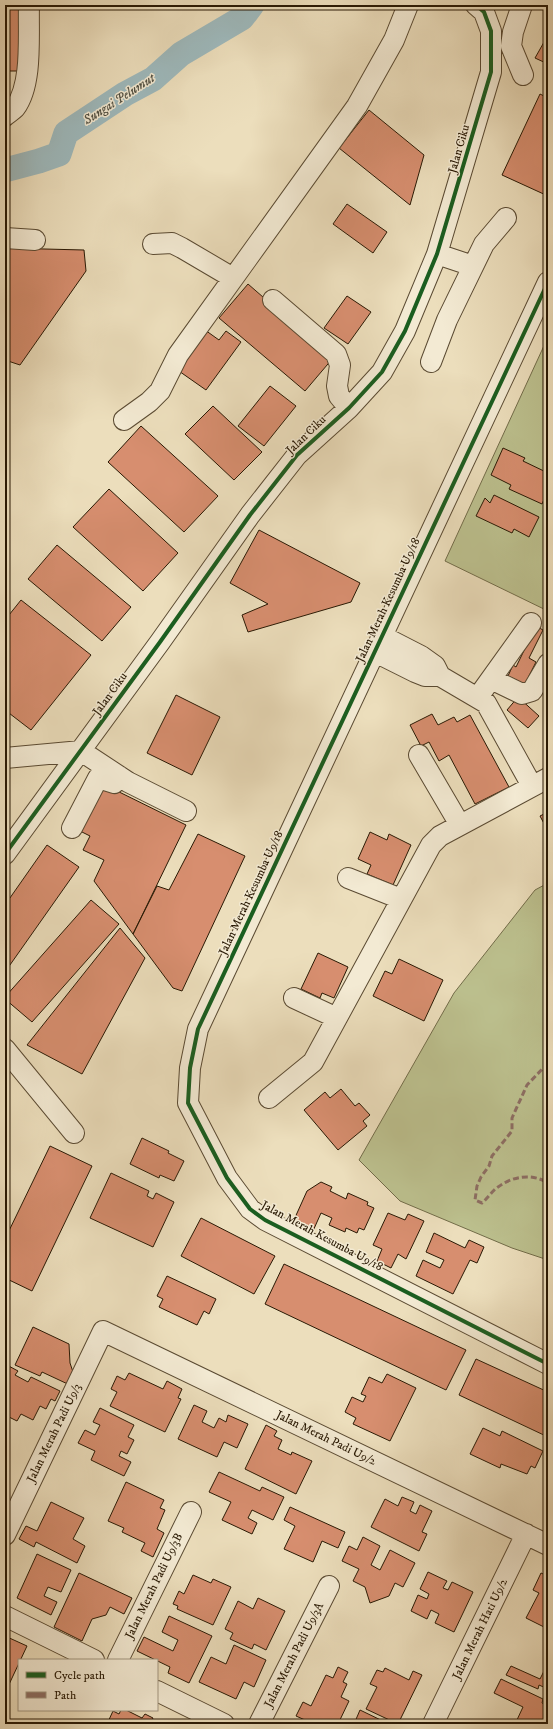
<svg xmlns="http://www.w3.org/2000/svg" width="553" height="1729" font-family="'IM FELL DW Pica',serif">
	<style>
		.green { fill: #bcc08e; stroke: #726c49 }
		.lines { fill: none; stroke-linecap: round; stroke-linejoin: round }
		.river { stroke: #9eb9bc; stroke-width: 25 }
		.building { fill: #d78e6f; stroke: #291904 }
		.minor-casing { stroke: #5a4a32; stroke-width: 22 }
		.minor { stroke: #f3ead3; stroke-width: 20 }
		.quiet { stroke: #8d6e63; stroke-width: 3; stroke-dasharray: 6 3; stroke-linecap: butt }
		.cycleway-casing { stroke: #f3ead3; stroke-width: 6 }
		.cycleway { stroke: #1b5e20; stroke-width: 4 }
		.labels { text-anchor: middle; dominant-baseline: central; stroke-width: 3; stroke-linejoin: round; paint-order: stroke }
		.street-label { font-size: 12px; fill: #291904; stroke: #f3ead3 }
		.water-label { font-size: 13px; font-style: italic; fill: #525144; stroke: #f3ead3 }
	</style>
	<rect width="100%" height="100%" fill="#ecdebc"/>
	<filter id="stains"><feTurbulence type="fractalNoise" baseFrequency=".005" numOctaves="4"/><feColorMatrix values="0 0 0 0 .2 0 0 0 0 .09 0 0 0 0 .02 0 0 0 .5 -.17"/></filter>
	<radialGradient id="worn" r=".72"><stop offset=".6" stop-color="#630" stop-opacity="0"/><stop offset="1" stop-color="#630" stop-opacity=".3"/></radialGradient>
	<!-- green -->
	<path class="green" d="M548 337V611L445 561Z
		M548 883V1260L512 1248 400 1201 359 1160 454 993 535 890Z"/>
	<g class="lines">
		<!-- river -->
		<path class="river" d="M5 170 39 161 59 154 66 133 125 94 153 79 181 54 242 18 252 5"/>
	</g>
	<!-- building -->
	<path class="building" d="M5 5H21V71H5Z
		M548 35V64L535 58Z
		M540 94 548 98V196L502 175Z
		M369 110 424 155 410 205 339 148Z
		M347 204 387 232 373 253 333 224Z
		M5 248 84 250 86 271 20 365 5 360Z
		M248 284 333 358 305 391 219 318Z
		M347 296 371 312 348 344 324 328Z
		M205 330 219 340 226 331 241 342 206 390 176 369Z
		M270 386 296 406 264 446 238 426Z
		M213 406 262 452 234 480 185 434Z
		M141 426 218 496 184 532 108 462Z
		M503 448 525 458 523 461 548 473V490L542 504 509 489 511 485 491 475Z
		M109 489 178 553 143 591 73 527Z
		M494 495 539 517 529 537 514 529 512 533 476 516 485 498 490 503Z
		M259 530 360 583 351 602 248 632 242 615 268 604 230 583Z
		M57 545 131 607 102 641 28 579Z
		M21 600 91 655 31 730 5 710V620Z
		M536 626 543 630 529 658 536 662 529 676 532 678 528 686 508 676 513 665 516 667Z
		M176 695 220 717 192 775 147 753Z
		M518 697 539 716 528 728 507 710Z
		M432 714 438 725 454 717 457 722 470 715 509 787 475 804 449 755 439 761 429 742 421 746 410 725Z
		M103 784 186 825 133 934 94 881 104 860 83 850 90 836 80 831Z
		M548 812V831L540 816Z
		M370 832 387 840 389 834 411 845 393 885 367 874 371 865 358 859Z
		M198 834 245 856 182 991 173 988 133 934 157 886 169 890Z
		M47 845 79 867 5 972V905Z
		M91 900 119 924 32 1022 5 999V997Z
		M120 928 145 958 82 1074 27 1045Z
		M318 953 348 967 334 998 322 993 320 998 301 989Z
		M399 959 443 980 424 1021 373 996 385 971 392 974Z
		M341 1089 355 1106 359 1103 370 1115 363 1121 367 1126 338 1150 304 1110 325 1092 330 1098Z
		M142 1138 169 1151 168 1153 184 1161 174 1181 160 1175 159 1178 130 1164Z
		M50 1146 92 1166 32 1291 5 1278V1239Z
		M111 1173 149 1191 147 1196 153 1199 156 1193 174 1202 153 1247 90 1218Z
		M321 1182 332 1187 330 1191 346 1199 348 1193 368 1202 367 1205 374 1208 364 1230 359 1228 357 1233 346 1228 345 1232 329 1225 332 1218 321 1213 313 1231 293 1222 307 1191Z
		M388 1213 405 1220 408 1214 424 1221 406 1259 398 1254 391 1268 377 1261 382 1249 373 1245Z
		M201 1218 275 1256 254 1294 181 1256Z
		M434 1233 465 1248 469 1240 484 1247 477 1263 470 1260 453 1294 416 1276 423 1260 440 1268 444 1260 426 1252Z
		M284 1264 466 1350 446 1390 265 1304Z
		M167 1276 216 1299 209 1314 204 1311 197 1325 159 1307 163 1299 157 1296Z
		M33 1327 69 1344 70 1363 75 1378 72 1386 42 1372 40 1376 15 1365Z
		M476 1359 548 1392V1437L459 1395Z
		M5 1364 18 1371 15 1375 28 1382 31 1377 60 1391 55 1401 51 1399 46 1409 40 1406 33 1420 21 1414 17 1421 5 1415Z
		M129 1373 163 1389 167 1381 182 1389 178 1398 181 1399 165 1432 110 1406 117 1392 111 1389 117 1376 125 1380Z
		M387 1374 416 1388 390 1441 353 1424 356 1418 345 1412 352 1397 363 1402 366 1396 361 1394 369 1377 382 1383Z
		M194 1405 207 1411 202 1422 214 1428 219 1418 226 1422 228 1415 248 1424 237 1448 224 1442 217 1457 178 1439Z
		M100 1408 134 1425 128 1437 134 1440 127 1454 121 1451 119 1456 131 1462 124 1476 91 1460 95 1451 78 1443 85 1430 95 1435 100 1425 93 1422Z
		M266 1425 277 1431 274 1436 282 1440 278 1449 291 1455 292 1452 312 1461 296 1494 245 1469Z
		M483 1428 500 1436 502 1431 543 1451 535 1468 531 1466 527 1474 501 1464 500 1468 470 1454Z
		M219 1472 260 1491 262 1487 284 1497 273 1520 252 1510 248 1518 257 1523 252 1534 222 1520 231 1502 209 1492Z
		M126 1482 164 1500 160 1508 165 1510 157 1529 164 1533 153 1557 141 1551 145 1543 122 1532 124 1528 108 1521Z
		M402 1497 414 1502 410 1511 416 1514 420 1505 432 1511 422 1532 427 1534 419 1551 371 1527 385 1499 398 1506Z
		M51 1502 84 1518 73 1539 85 1546 77 1563 36 1542 34 1547 19 1539 26 1526 37 1531Z
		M290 1507 345 1532 338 1548 322 1541 313 1562 284 1549 295 1526 284 1520Z
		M363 1537 380 1546 371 1565 380 1570 390 1550 415 1563 403 1587 395 1583 389 1596 370 1603 365 1587 353 1581 359 1569 342 1561 349 1546 357 1550Z
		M37 1554 71 1570 61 1592 48 1587 44 1596 57 1602 51 1615 17 1598Z
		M428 1572 447 1581 443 1588 448 1590 452 1582 473 1592 454 1632 435 1623 439 1614 431 1610 427 1619 411 1611 418 1595 427 1599 429 1594 420 1589Z
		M79 1573 132 1598 124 1614 110 1607 106 1615 92 1619 82 1641 54 1627Z
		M541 1573 548 1576V1629L526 1618 539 1593 533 1590Z
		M193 1575 211 1583 213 1579 231 1587 213 1625 177 1609 178 1606 173 1604 179 1591 184 1594Z
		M258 1598 285 1611 266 1650 254 1644 252 1649 230 1639 233 1633 225 1629 238 1601 253 1609Z
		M169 1616 212 1636 189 1683 168 1673 170 1667 137 1651 144 1637 173 1651 178 1640 162 1632Z
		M5 1636 27 1646 5 1693Z
		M234 1645 266 1660 254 1687 244 1682 236 1699 199 1682 211 1657 226 1664Z
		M548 1663V1689L539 1685 538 1689 506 1675 511 1666 540 1679Z
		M338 1667 348 1672 343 1682 347 1684 341 1697 349 1701 338 1724H304L305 1720 296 1716 303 1702 311 1706 326 1675 333 1678Z
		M385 1668 409 1680 413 1671 422 1675 398 1724 366 1709 377 1687 370 1684 377 1670 383 1672Z
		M501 1679 543 1699 542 1703 548 1706V1724H520L516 1722 523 1707 494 1693Z
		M121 1710H126L142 1718 145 1714 153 1718 150 1724H107L113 1711 119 1714Z
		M360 1710 389 1724H354Z"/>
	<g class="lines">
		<defs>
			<path id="minor" d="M522 5 513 32 511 46 523 75
				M5 116C8 113 12 111 15 108 33 84 28 35 29 5
				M5 238 35 240
				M153 244 172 243 182 248 233 278
				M437 254 473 266
				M548 282 198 1029 190 1068 188 1103 227 1178 250 1209 265 1220 548 1364
				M273 300 336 354 340 365 337 386 339 396 349 408
				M431 362 447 320 484 244 506 218
				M124 420 149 402 160 391 178 355 357 106 394 40 408 5
				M382 636 421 656 435 666 440 676 486 703 532 786
				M375 652 415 672 425 676H440
				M491 679 522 694 532 691 548 664
				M478 697 531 623
				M419 755 460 825
				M5 758 81 751 128 782 186 811
				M72 828 98 778 114 783 119 776
				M5 854 160 642 250 515 297 455 349 408 382 372 405 331 437 254 491 72V31L484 12 476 5
				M348 878 401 899
				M294 998 337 1018
				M5 1049 74 1133
				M269 1098 313 1062 431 845 440 836 548 778
				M5 1535 103 1331 548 1545
				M5 1616 94 1660
				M118 1660 191 1512
				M157 1691 224 1724
				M259 1724 329 1586
				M433 1724 526 1534"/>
		</defs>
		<!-- minor casing -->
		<use href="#minor" class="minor-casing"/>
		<!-- minor -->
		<use href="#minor" class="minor"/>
		<!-- quiet -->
		<path class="quiet" d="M548 1063 527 1085 512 1118V1131L492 1156 489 1166 481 1177 477 1186 475 1200 482 1203C488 1198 492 1191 498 1187 513 1176 532 1173 548 1183"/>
		<defs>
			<path id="cycleway" d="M548 282 198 1029 190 1068 188 1103 227 1178 250 1209 265 1220 548 1364
				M5 854 160 642 250 515 297 455 349 408 382 372 405 331 437 254 491 72V31L484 12 476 5"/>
		</defs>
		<!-- cycleway casing -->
		<use href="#cycleway" class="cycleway-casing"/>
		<!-- cycleway -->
		<use href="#cycleway" class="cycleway"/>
	</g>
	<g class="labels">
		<!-- street labels -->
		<g class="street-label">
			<text transform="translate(459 149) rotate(-74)">Jalan Ciku</text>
			<text transform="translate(306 435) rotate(-44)">Jalan Ciku</text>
			<text transform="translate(388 600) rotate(-65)">Jalan Merah Kesumba U9/18</text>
			<text transform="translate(110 694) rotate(-54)">Jalan Ciku</text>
			<text transform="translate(251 893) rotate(-65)">Jalan Merah Kesumba U9/18</text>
			<text transform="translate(322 1236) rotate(28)">Jalan Merah Kesumba U9/18</text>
			<text transform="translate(54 1433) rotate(-64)">Jalan Merah Padi U9/3</text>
			<text transform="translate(326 1438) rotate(26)">Jalan Merah Padi U9/2</text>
			<text transform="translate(154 1586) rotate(-64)">Jalan Merah Padi U9/3B</text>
			<text transform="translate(480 1629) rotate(-64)">Jalan Merah Hati U9/2</text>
			<text transform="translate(294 1655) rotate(-63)">Jalan Merah Padi U9/3A</text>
		</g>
		<!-- water labels -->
		<g class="water-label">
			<text transform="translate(119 99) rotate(-33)">Sungai Pelumut</text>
		</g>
	</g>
	<!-- margin -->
	<rect width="553" height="1729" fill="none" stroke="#ecdebc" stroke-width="20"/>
	<rect x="6" y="6" width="541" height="1717" fill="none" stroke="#291904" stroke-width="2"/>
	<rect x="10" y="10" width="533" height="1709" fill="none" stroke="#291904"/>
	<!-- legend -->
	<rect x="18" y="1659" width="140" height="52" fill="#f3ead3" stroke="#a29680"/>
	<rect x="26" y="1672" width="20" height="6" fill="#1b5e20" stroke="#a29680"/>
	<text x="54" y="1679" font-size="12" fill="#291904">Cycle path</text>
	<rect x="26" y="1692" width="20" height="6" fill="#8d6e63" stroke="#a29680"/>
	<text x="54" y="1699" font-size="12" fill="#291904">Path</text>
	<rect width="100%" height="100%" filter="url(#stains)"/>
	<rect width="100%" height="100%" fill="url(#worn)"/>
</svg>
